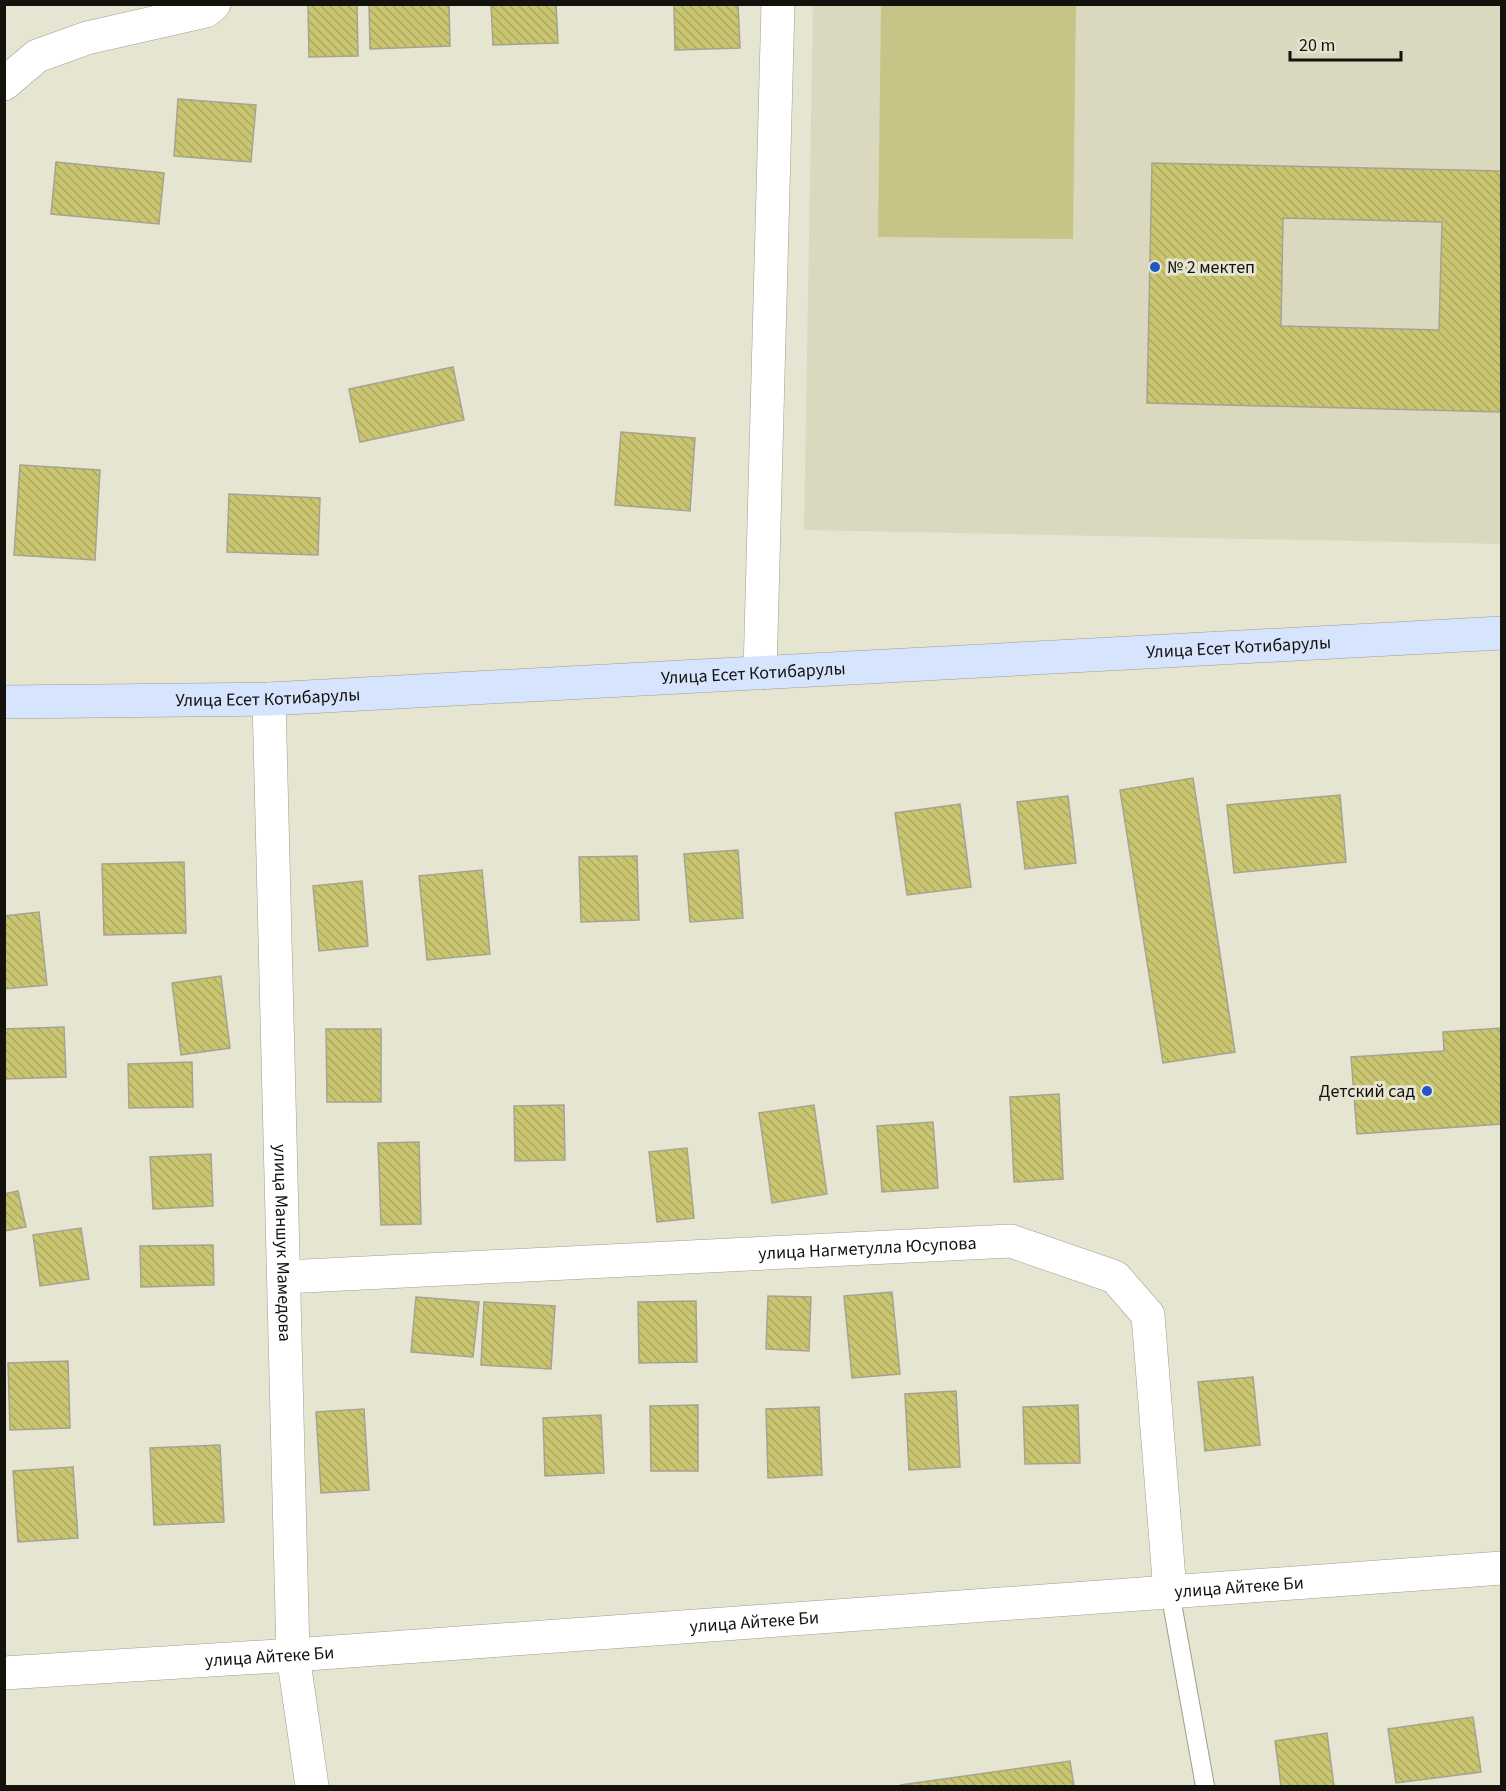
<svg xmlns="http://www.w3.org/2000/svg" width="1506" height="1791" font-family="'Source Sans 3',sans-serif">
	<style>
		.built { fill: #dad9bf }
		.grass { fill: #c7c488 }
		.building { fill: url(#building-back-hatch); stroke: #a5a492; stroke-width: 1.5; fill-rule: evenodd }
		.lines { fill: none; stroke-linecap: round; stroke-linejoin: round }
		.service-casing { stroke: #9f9e8c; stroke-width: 20 }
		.minor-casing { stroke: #9f9e8c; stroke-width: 34 }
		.secondary-casing { stroke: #9f9e8c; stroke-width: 34 }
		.service { stroke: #fff; stroke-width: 18 }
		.minor { stroke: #fff; stroke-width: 33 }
		.secondary { stroke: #d6e4fe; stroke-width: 33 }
		.poi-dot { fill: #1f57c4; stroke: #e6e5d2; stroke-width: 2 }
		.labels { text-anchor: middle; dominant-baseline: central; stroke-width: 6; stroke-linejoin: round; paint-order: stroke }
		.poi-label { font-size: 18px; fill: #13120c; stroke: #e6e5d2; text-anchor: start }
		.street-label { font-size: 18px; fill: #13120c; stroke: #e6e5d2 }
	</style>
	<defs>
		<pattern id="building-back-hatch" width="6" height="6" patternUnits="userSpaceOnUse" patternTransform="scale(1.5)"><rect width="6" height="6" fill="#cac570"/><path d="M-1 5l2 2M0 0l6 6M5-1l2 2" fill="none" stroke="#ada860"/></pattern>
	</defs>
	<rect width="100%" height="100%" fill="#e6e5d2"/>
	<!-- built -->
	<path class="built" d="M813 5H1501V544L804 530Z"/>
	<!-- grass -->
	<path class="grass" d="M881 5H1076L1073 239 878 237Z"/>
	<!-- building -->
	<path class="building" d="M308 4H357L358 56 309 57Z
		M369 4H449L450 46 370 49Z
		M491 4H556L558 43 493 45Z
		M674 4H738L740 48 675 50Z
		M178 99 256 105 251 162 174 156Z
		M56 162 164 173 159 224 51 214Z
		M1152 163 1502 171V412L1147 403ZM1283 218 1442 222 1439 330 1281 326Z
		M453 367 464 420 360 442 349 389Z
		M621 432 695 438 690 511 615 505Z
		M20 465 100 470 95 560 14 555Z
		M229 494 320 498 318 555 227 552Z
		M1193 778 1235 1052 1163 1063 1120 790Z
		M1340 795 1346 862 1234 873 1227 805Z
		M1068 796 1076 863 1025 869 1017 802Z
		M960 804 971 887 907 895 895 813Z
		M738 850 743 918 690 922 684 854Z
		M637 856 639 920 581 922 579 857Z
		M184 862 186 933 104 935 102 864Z
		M482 870 490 954 427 960 419 876Z
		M362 881 368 946 319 951 313 886Z
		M39 912 47 985 4 989V916Z
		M221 976 230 1048 181 1055 172 983Z
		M64 1027 66 1077 4 1079V1029Z
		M1502 1028V1124L1357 1134 1351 1057 1444 1051 1443 1032Z
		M326 1029H381V1102H327Z
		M192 1062 193 1107 129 1108 128 1064Z
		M1059 1094 1063 1179 1014 1182 1010 1097Z
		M564 1105 565 1160 515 1161 514 1106Z
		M814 1105 827 1194 772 1203 759 1113Z
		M933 1122 938 1188 882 1192 877 1126Z
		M419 1142 421 1224 381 1225 378 1143Z
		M687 1148 694 1218 657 1222 649 1152Z
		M211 1154 213 1206 153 1209 150 1157Z
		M18 1191 26 1227 4 1231V1194Z
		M81 1228 89 1279 40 1286 33 1235Z
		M213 1245 214 1285 141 1287 140 1246Z
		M892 1292 900 1374 852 1378 844 1296Z
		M768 1296 811 1297 809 1351 766 1349Z
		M416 1297 479 1302 473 1357 411 1352Z
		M696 1301 697 1362 639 1363 638 1302Z
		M484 1302 555 1306 551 1369 481 1365Z
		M68 1361 70 1428 10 1430 8 1363Z
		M1253 1377 1260 1445 1205 1451 1198 1382Z
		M956 1391 960 1467 909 1470 905 1394Z
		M698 1405V1471H651L650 1406Z
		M1078 1405 1080 1463 1025 1464 1023 1407Z
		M819 1407 822 1475 768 1478 766 1409Z
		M364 1409 369 1490 321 1493 316 1412Z
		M601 1415 604 1473 545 1476 543 1418Z
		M220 1445 224 1522 154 1525 150 1448Z
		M73 1467 78 1538 18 1542 13 1471Z
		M1473 1717 1481 1772 1396 1783 1388 1729Z
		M1327 1733 1334 1786H1281L1275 1741Z
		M1070 1761 1074 1786H901V1785Z"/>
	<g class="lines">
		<defs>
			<path id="service" d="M1170 1592 1205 1786"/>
			<g id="minor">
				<path d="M4 84 37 56 87 38 206 11 214 4"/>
				<path d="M760 673 778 4"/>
				<path id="s1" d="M269 699 293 1655 312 1786"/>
				<path id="s2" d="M284 1277 1011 1241 1115 1277 1148 1315 1170 1592"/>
				<path id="s3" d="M4 1673 293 1655 1502 1568"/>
			</g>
			<g id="secondary">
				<path id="s4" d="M4 702 269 699 1502 633"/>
			</g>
		</defs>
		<!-- service casing -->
		<use href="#service" class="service-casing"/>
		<!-- minor casing -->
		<use href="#minor" class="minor-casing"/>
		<!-- secondary casing -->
		<use href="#secondary" class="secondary-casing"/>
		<!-- service -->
		<use href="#service" class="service"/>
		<!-- minor -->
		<use href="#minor" class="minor"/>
		<!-- secondary -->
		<use href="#secondary" class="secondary"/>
	</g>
	<!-- markers -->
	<g class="poi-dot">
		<circle cx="1155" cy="267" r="6"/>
		<circle cx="1427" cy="1091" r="6"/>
	</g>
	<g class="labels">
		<!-- poi labels -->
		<g class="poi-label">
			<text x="1167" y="267">№ 2 мектеп</text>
			<text x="1415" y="1091" text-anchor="end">Детский сад</text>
		</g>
		<!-- street labels -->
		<g class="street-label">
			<text stroke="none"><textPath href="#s4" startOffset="1236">Улица Есет Котибарулы</textPath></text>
			<text stroke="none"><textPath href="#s4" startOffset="750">Улица Есет Котибарулы</textPath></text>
			<text stroke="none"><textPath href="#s4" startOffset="264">Улица Есет Котибарулы</textPath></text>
			<text stroke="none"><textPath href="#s1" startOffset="544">улица Маншук Мамедова</textPath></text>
			<text stroke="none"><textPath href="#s2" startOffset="584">улица Нагметулла Юсупова</textPath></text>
			<text stroke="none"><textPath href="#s3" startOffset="1238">улица Айтеке Би</textPath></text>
			<text stroke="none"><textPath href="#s3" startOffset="752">улица Айтеке Би</textPath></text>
			<text stroke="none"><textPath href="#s3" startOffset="266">улица Айтеке Би</textPath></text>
		</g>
	</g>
	<!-- border -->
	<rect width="1506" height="1791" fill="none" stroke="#13120c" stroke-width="12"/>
	<!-- scale -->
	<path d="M1290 51v9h111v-9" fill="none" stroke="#13120c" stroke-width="3"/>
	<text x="1299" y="51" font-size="18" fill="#13120c" stroke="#e6e5d2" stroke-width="4.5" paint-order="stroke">20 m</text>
</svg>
